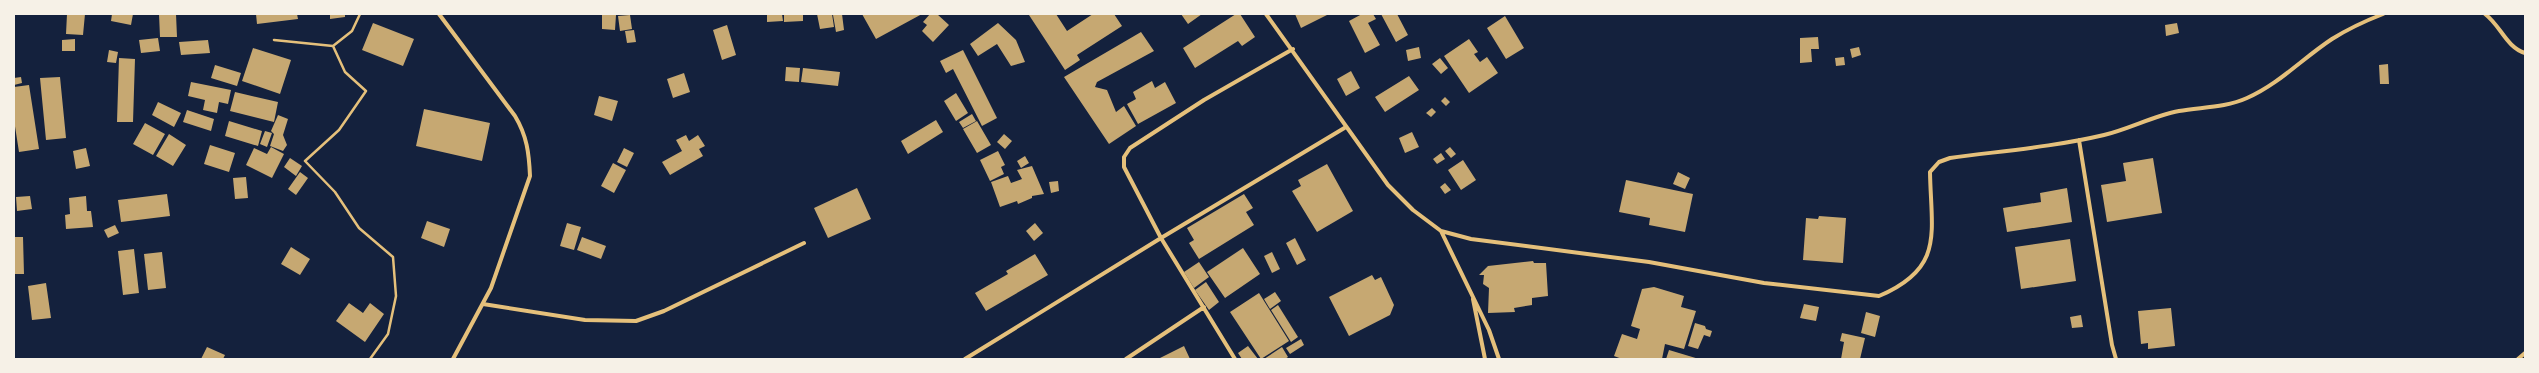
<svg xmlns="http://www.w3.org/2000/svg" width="2539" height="373" font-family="'Source Serif 4',serif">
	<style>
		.building { fill: #c6a872 }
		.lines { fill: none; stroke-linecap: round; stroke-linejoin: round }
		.path { stroke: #e5c07b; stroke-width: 2.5 }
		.minor { stroke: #e5c07b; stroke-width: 4 }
	</style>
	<rect width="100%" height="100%" fill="#14213d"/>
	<!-- building -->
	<path class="building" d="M67 14H85L83 35 66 34Z
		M112 14H133L131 25 111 21Z
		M159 14H176L177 37H160Z
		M256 14H297L298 19 257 24Z
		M330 14H345V17L330 19Z
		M602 14 616 15 615 30 602 29Z
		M767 14H782L783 21 767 22Z
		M784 14H803V21L784 22Z
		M817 14H832L834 27 820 29Z
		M842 14 844 30 836 32 833 15Z
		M862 14H922L876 39Z
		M930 14H937L949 25 933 42 922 31 927 25 923 22Z
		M1056 14 1067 31 1093 14H1114L1122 26 1077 55 1080 60 1065 70 1029 15Z
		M1181 14H1202L1188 24Z
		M1236 14H1240L1255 37 1242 46 1238 41 1195 68 1183 48Z
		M1295 14H1329L1301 28Z
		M1362 14H1373L1376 19 1368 23 1380 45 1365 53 1349 21Z
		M1381 14H1397L1408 35 1396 42Z
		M630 15 632 29 620 31 618 16Z
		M1505 16 1524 48 1506 59 1487 28Z
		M373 23 414 39 403 66 362 50Z
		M998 23 1016 40 1025 62 1011 66 997 44 978 56 970 44Z
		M2177 23 2179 33 2166 36 2165 25Z
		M727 25 736 55 722 60 713 30Z
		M634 30 636 42 627 43 625 31Z
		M1141 32 1154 51 1097 82 1095 87 1107 90 1116 112 1124 106 1136 126 1109 144 1064 77Z
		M1818 37 1819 49H1811L1812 62 1800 63V38Z
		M158 38 160 51 141 53 139 40Z
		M75 39V51H62V40Z
		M1469 39 1478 52 1474 54 1480 62 1487 57 1498 73 1469 93 1444 56Z
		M208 40 210 53 181 55 179 42Z
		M1419 47 1421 58 1408 61 1406 50Z
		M1859 47 1861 55 1852 58 1850 49Z
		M253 48 291 60 280 94 242 81Z
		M109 50 118 52 116 63 107 62Z
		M963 50 997 118 982 126 953 69 946 73 940 61Z
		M1844 57 1845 65 1836 66 1835 58Z
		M119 58 135 59 133 122H117Z
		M1440 58 1448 68 1441 74 1432 64Z
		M2388 64 2389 84H2380L2379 65Z
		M215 65 241 73 237 86 211 78Z
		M786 67 800 68 799 82 785 81Z
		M803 68 840 72 838 86 801 82Z
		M1351 71 1360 88 1346 96 1337 79Z
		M684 73 690 92 673 98 667 79Z
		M1409 76 1419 90 1385 112 1375 97Z
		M21 77 22 83 14 85V78Z
		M60 77 66 138 46 140 40 78Z
		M1152 81 1155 88 1165 82 1176 103 1138 124 1127 104 1136 99 1133 92Z
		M191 82 231 90 228 104 219 102 217 113 203 110 205 100 188 96Z
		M29 85 39 149 19 152 14 120V87Z
		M235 92 278 102 274 122 230 111Z
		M956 93 968 113 956 121 944 101Z
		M599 96 618 101 612 121 594 115Z
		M1445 97 1450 102 1446 106 1441 101Z
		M158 102 181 113 174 127 152 115Z
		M1432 108 1436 112 1431 117 1426 113Z
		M424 109 490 123 482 161 416 146Z
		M187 110 214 119 211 131 183 122Z
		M972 114 976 121 963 128 959 122Z
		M278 115 288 119 283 135 287 145 283 151 270 146 274 134 271 131Z
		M936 120 943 132 908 154 901 141Z
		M229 121 262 131 258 146 225 136Z
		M977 121 991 145 977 153 963 129Z
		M145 123 165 134 153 155 133 144Z
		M265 131 272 133 267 147 260 144Z
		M1412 132 1419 147 1405 153 1399 138Z
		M169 134 186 145 173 166 156 156Z
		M1004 134 1012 141 1005 149 997 142Z
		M686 135 689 141 698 135 705 146 699 149 703 156 670 175 662 162 682 151 676 140Z
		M210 145 235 153 229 172 204 164Z
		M271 147 284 154 272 178 246 165 254 148 267 154Z
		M1450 147 1456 154 1451 158 1445 151Z
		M86 148 90 166 76 169 73 151Z
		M624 148 634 153 627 167 617 162Z
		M998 151 1005 165 1001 167 1004 174 990 181 980 160Z
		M1441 153 1445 159 1437 164 1433 159Z
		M1025 156 1029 163 1021 168 1017 161Z
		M290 158 302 166 296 176 284 167Z
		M2153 158 2162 213 2107 222 2101 185 2126 181 2123 163Z
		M1463 160 1476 180 1461 190 1448 170Z
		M613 163 626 170 614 193 601 186Z
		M1327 164 1353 211 1317 232 1292 191 1301 186 1298 180Z
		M1032 166 1044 194 1032 196V198L1018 204 1017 201 1000 207 991 182 1008 176 1011 183 1022 179 1017 170Z
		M300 172 308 178 296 195 288 189Z
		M1678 172 1690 178 1685 189 1673 184Z
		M246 177 248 198 235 199 233 178Z
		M1626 180 1693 194 1685 232 1649 225 1650 218 1619 212Z
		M1058 181 1059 191 1051 193 1049 182Z
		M1445 183 1451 190 1445 194 1440 187Z
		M857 188 871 219 828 238 814 208Z
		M2067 188 2072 222 2007 232 2003 208 2041 202 2040 193Z
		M167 194 170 216 121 222 118 200Z
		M1244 194 1253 208 1246 212 1254 225 1199 259 1189 243 1194 240 1187 228Z
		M30 196 32 209 17 211 16 197Z
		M86 196 87 211H91L93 227 66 229 65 215 70 214 69 198Z
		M1819 216 1846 218 1843 263 1803 260 1806 218 1818 219Z
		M427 221 450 229 444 247 421 238Z
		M567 223 581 227 574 250 560 246Z
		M1035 223 1043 233 1034 241 1026 231Z
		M115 225 119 233 108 238 104 230Z
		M14 237H23L24 274H14Z
		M582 237 606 246 601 259 577 250Z
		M1295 238 1306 260 1297 265 1286 243Z
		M2070 239 2076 281 2021 289 2015 247Z
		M291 247 310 259 300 275 281 264Z
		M1243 248 1260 274 1225 298 1207 272Z
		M134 249 139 293 123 295 118 251Z
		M162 252 166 288 148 290 144 254Z
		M1272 252 1280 269 1272 273 1264 256Z
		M1035 254 1048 275 986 311 975 293 1008 274 1006 271Z
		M1533 261 1534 263H1546L1548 296 1532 298V305L1514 308 1515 312 1488 313 1489 288 1483 284 1484 275H1479L1488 266Z
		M1199 262 1209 277 1194 288 1184 272Z
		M1372 275 1375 280 1381 277 1394 305 1390 315 1349 336 1329 297Z
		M1206 282 1219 302 1209 310 1195 290Z
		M46 283 51 318 32 320 28 286Z
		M1654 287 1684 296 1681 307 1696 311 1684 349 1665 344 1662 359H1622L1614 356 1622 334 1637 339 1640 329 1631 326 1642 289Z
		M1275 292 1281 301 1270 309 1264 299Z
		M1259 293 1289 341 1261 359 1230 312Z
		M349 303 363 313 370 303 384 314 365 342 336 321Z
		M1804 304 1819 307 1816 321 1800 318Z
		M1278 305 1298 337 1291 342 1271 310Z
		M2171 308 2175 346 2148 349V343L2141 344 2138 311Z
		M1866 312 1880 316 1875 337 1861 333Z
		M2081 315 2083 327 2072 328 2070 317Z
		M1695 323 1705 326 1706 329 1712 331 1710 337 1704 335 1698 349 1688 346Z
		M1842 333 1865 338 1860 359H1841L1844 342 1840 341Z
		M1301 339 1304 345 1290 354 1286 348Z
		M1184 346 1190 359H1158Z
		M1248 346 1258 359H1242L1238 353Z
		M207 347 225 355 223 359H201Z
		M1282 347 1288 357 1285 359H1264Z
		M1669 350 1699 359H1666Z"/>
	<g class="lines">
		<!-- path -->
		<path class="path" d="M274 40 333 46 352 31 360 14
			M333 46 345 72 366 91 339 130 305 161 335 192 359 228 393 257 396 296 388 334 370 359"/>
		<!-- minor -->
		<path class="minor" d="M439 14 515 116C527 136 529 153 530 176L491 288 453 359
			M1266 14 1388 185 1413 210 1441 231 1471 239 1649 262 1764 283 1879 296C1945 268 1931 233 1930 172L1939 162 1950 158C2001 151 2053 147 2104 135 2129 129 2153 116 2179 111 2201 107 2225 108 2247 98 2279 84 2303 58 2332 39 2348 29 2365 21 2383 14
			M2485 14C2501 26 2506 47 2525 53
			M1293 49 1204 100 1130 148 1124 157V167L1161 238 1346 127
			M2079 140 2112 345 2116 359
			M1441 231 1489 330 1499 359
			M1473 299 1485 359
			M483 304 585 320 636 321 664 311 804 243
			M965 359 1161 238 1235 359
			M1126 359 1204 307
			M2518 359 2525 353"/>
	</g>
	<!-- border -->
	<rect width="2539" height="373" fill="none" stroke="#f6f1e7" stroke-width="30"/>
</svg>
